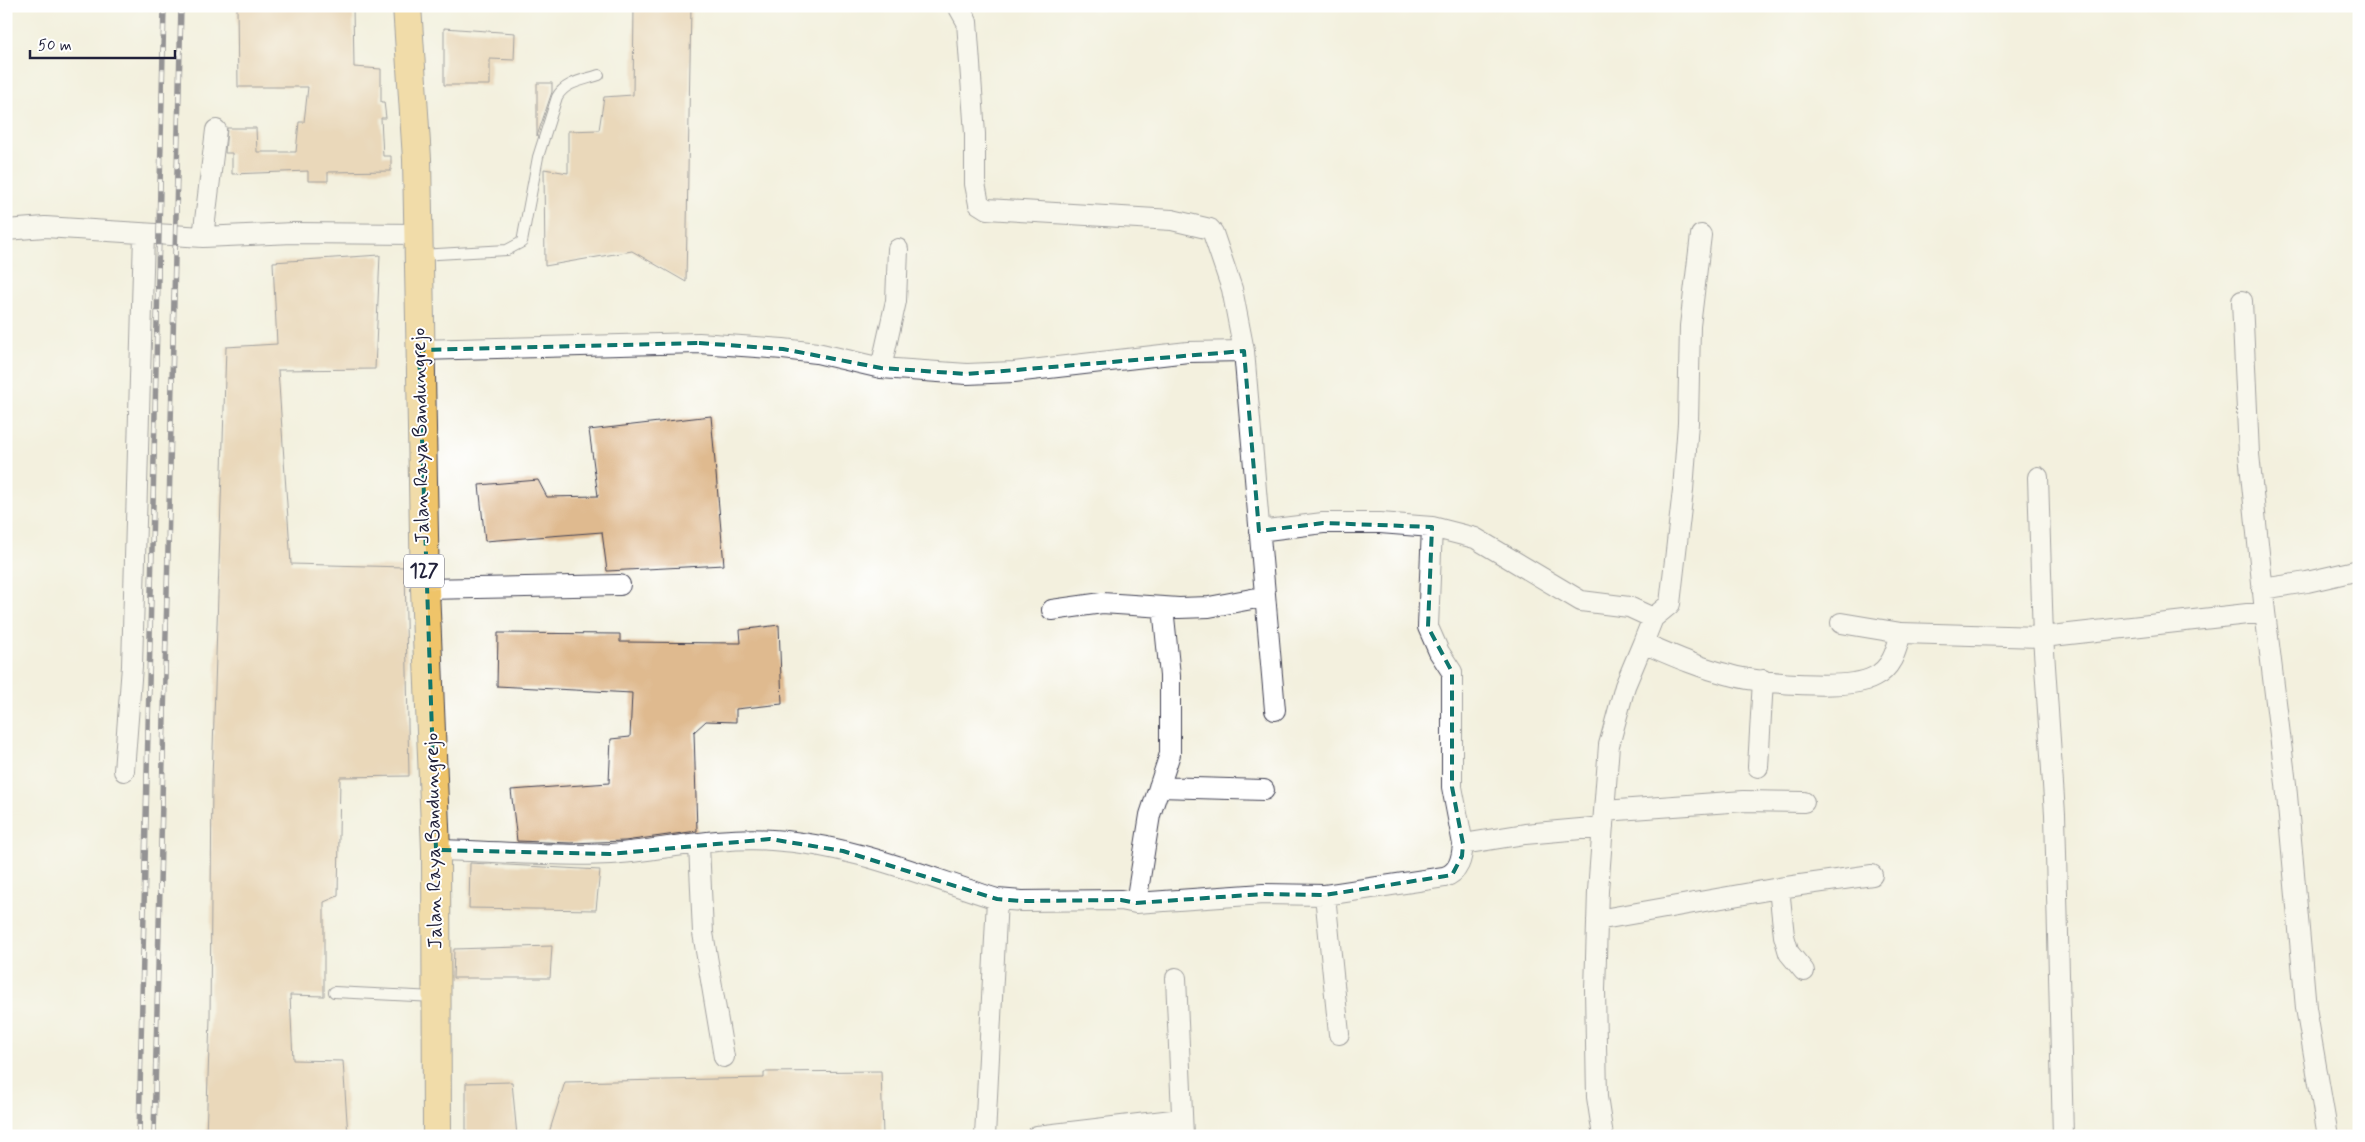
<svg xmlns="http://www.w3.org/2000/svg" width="2365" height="1142" font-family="Mynerve,sans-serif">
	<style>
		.building { fill: #dfba8f }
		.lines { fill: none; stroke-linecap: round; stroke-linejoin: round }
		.service-casing { stroke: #414153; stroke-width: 12 }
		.minor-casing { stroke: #414153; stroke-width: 22 }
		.primary-casing { stroke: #414153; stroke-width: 30 }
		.service { stroke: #fff; stroke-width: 10 }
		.minor { stroke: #fff; stroke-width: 20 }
		.primary { stroke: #efc469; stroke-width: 28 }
		.rail-casing { stroke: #22223b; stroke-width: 5.5 }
		.rail { stroke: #fff; stroke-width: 4; stroke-dasharray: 11; stroke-linecap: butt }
		.marked { fill: none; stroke: #0f766e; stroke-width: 4; stroke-dasharray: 10 6; stroke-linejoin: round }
		.labels { text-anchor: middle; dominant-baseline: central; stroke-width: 4; stroke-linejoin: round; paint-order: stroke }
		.shield { fill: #fff; stroke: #646476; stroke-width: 1 }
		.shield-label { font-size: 19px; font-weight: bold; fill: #22223b }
		.street-label { font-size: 20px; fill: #22223b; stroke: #fff }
	</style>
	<rect width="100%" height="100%" fill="#fff"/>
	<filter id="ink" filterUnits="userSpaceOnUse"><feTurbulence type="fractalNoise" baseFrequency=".02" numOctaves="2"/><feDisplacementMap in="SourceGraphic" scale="10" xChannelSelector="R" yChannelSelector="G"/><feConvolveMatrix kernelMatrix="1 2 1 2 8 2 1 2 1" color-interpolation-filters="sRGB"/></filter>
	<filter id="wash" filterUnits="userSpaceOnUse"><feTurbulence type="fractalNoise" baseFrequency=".0096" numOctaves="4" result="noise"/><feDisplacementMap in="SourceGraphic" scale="20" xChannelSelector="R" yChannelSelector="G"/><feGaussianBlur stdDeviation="1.12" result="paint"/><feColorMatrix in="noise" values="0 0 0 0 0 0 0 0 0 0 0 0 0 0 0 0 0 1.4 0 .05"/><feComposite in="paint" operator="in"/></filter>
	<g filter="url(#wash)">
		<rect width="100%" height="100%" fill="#f3f0de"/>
		<g id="blocks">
			<!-- building -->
			<path class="building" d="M237 6H353L354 67 381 69V102H384L386 118H381L383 156H391V171L328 172V181H308V171L232 174V153H225L227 128H256L257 152H296L299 122H304L308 87H238Z
				M634 6H691L686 282 632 251 545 266 544 169 568 173V131L599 130 604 97 633 95Z
				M444 28 515 33 514 60 490 59V85H444Z
				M537 83H552V92L537 136Z
				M380 255 375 369 278 370 291 564 405 567 409 776 340 777 338 896 324 902V996L290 995 293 1060 343 1061 348 1136H206L210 1018 212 780 226 347 277 344 273 262Z
				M711 416 724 565 607 571 602 532 485 541 479 485 538 480 547 497 598 496 589 430Z
				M779 625 782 704 736 709V722L706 721 694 732 697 831 625 841 570 843 517 841 511 790 609 783 611 739 630 737 632 693 497 686 498 633 620 634V642L741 643 740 630Z
				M470 863 600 870 596 910 469 908Z
				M552 946 550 978H453L454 949Z
				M881 1071 883 1136H548L565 1082 764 1078V1072Z
				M512 1082 517 1136H466V1083Z"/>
		</g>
	</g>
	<g filter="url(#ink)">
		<use href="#blocks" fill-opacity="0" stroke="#414153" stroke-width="1"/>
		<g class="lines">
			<defs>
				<path id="service" d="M420 255 507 250 522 242 538 157 557 97C565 82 584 80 599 75
					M334 992 435 997"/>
				<path id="minor" d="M958 6 967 22 975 134V184L979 204 987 209 1172 220 1210 229 1213 233 1232 289 1244 351
					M6 230 45 227 203 237 293 233 419 234
					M203 237 216 130
					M2242 301 2249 454 2265 612 2286 784 2306 1008 2328 1136
					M419 350 699 343 783 349 817 353 881 368 967 374 1014 372 1188 352 1244 351 1275 710
					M881 368 896 301 898 249
					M2038 477 2043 637 2055 814 2063 1136
					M1432 527 1428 627 1439 652 1452 672V787L1463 844
					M1259 531 1323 523H1380L1432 527 1475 538 1581 601 1629 607 1653 618 1643 643C1671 655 1700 668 1730 675 1758 683 1849 691 1874 677 1892 668 1896 651 1901 633
					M425 589 620 585
					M2262 589 2307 582 2359 570
					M1052 610 1102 603 1179 608 1209 607 1257 598 1265 602
					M1653 618 1670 604 1683 490 1688 423 1690 326 1701 235
					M1841 623 1901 633 2043 637 2265 612
					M1758 767 1763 680
					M124 771 132 666 144 234
					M1159 787 1264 790
					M1604 811 1744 801 1804 802
					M699 845 703 933 724 1057
					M436 850C494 851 553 857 610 854 663 850 718 836 772 840 849 844 924 876 997 899L1022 901 1121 900 1136 903 1263 894 1325 895 1444 877C1459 873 1462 858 1463 844L1525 834 1603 827
					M1779 888 1784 936 1789 953 1804 971
					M1325 895 1339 1034
					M1136 903 1150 815 1170 754V676L1163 607
					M1597 920 1779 888 1872 875
					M1176 978 1183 1136
					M985 1136 997 899
					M1037 1136 1181 1119
					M1603 1136 1597 1097 1595 990 1598 891 1609 745 1625 686 1643 643"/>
				<path id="primary" d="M407 6 417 159 425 589 436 850 437 1136"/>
			</defs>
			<!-- service casing -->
			<use href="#service" class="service-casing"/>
			<!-- minor casing -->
			<use href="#minor" class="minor-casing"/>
			<!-- primary casing -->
			<use href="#primary" class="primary-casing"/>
			<!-- service -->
			<use href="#service" class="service"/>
			<!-- minor -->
			<use href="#minor" class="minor"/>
			<!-- primary -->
			<use href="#primary" class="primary"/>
			<defs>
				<path id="rail" d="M139 1136 164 6
					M154 1136 181 6"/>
			</defs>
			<!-- rail casing -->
			<use href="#rail" class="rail-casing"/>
			<!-- rail -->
			<use href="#rail" class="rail"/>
		</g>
	</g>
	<!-- marked area -->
	<path d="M0 0H2365V1142H0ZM699 343 783 349 881 368 967 374 1244 351 1259 531 1323 523 1432 527 1428 627 1452 672V787L1463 844 1462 856 1452 875 1325 895 1263 894 1136 903 1121 900 1022 901 997 899 843 851 770 839 610 854 436 850 419 350Z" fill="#f3f0de" fill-opacity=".55" fill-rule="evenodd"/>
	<path class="marked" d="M699 343 783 349 881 368 967 374 1244 351 1259 531 1323 523 1432 527 1428 627 1452 672V787L1463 844 1462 856 1452 875 1325 895 1263 894 1136 903 1121 900 1022 901 997 899 843 851 770 839 610 854 436 850 419 350Z"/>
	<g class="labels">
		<!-- shield labels -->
		<rect class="shield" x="404" y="554.5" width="40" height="33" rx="4"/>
		<g class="shield-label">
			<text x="424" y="571">127</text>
		</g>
		<!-- street labels -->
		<g class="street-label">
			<text transform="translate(421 436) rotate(-91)">Jalan Raya Bandungrejo</text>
			<text transform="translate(434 841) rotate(-91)">Jalan Raya Bandungrejo</text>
		</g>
	</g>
	<!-- margin -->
	<rect width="2365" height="1142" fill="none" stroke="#fff" stroke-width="25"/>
	<!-- scale -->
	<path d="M30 50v8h145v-8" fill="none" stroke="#22223b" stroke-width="2.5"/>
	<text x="38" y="50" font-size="15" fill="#22223b" stroke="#ffffff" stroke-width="4" paint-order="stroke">50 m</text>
</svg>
